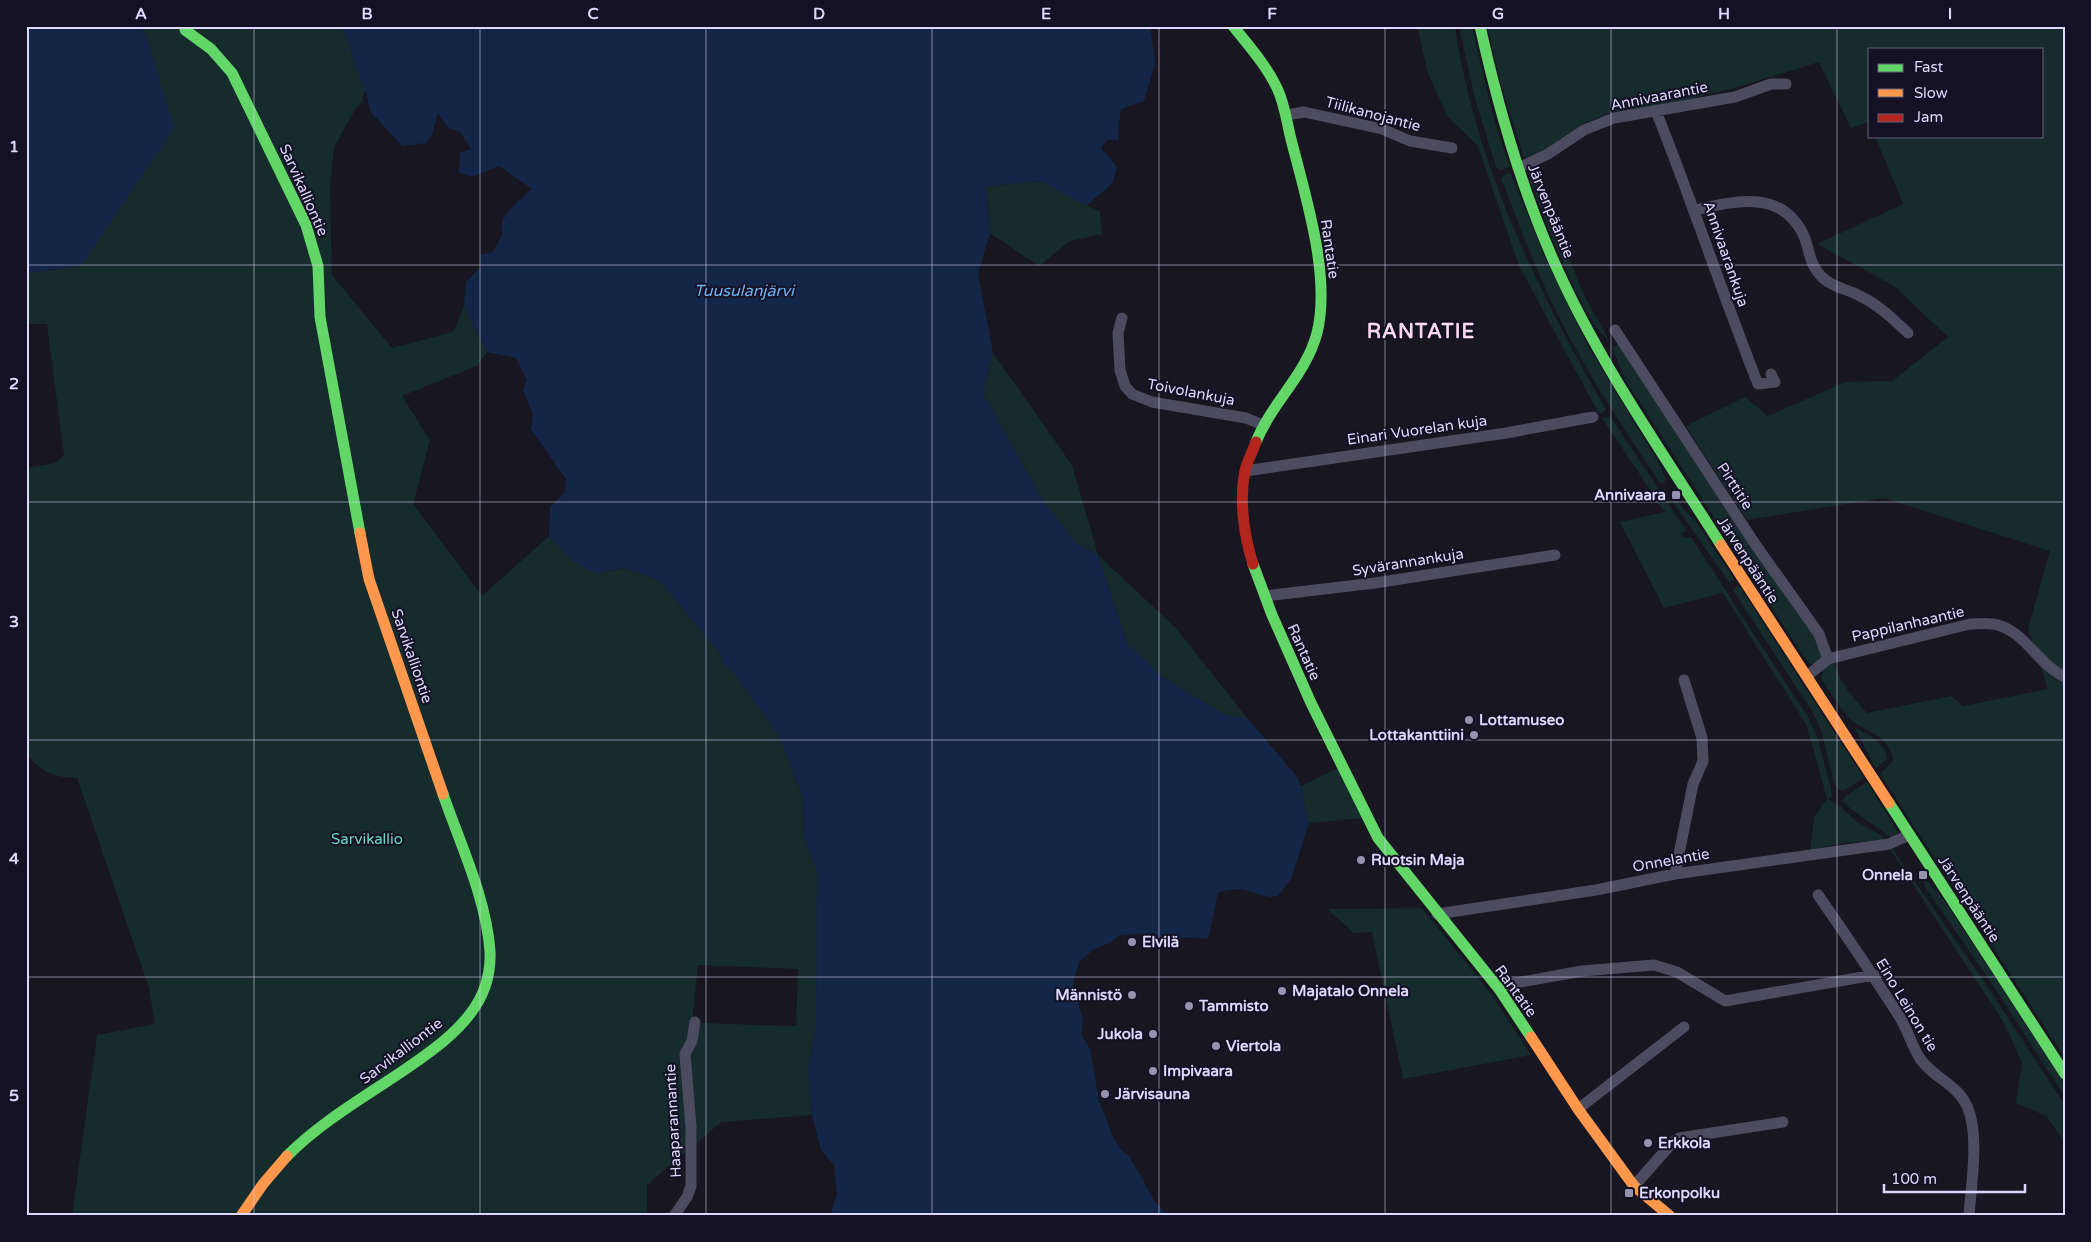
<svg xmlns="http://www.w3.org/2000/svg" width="2091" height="1242" font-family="'Varela Round',sans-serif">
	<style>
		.green { fill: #152b2c }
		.water { fill: #142647 }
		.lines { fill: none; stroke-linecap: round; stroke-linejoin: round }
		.street { stroke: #4d4b60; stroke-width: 11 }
		.fast { stroke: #63d668; stroke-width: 11 }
		.slow { stroke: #ff974d; stroke-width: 11 }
		.jam { stroke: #b3261e; stroke-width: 11 }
		.grid { fill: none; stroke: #dcd7fc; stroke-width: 1; stroke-opacity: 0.55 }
		.poi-dot { fill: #9793af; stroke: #151125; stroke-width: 2 }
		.labels { text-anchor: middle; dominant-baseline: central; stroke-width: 4; stroke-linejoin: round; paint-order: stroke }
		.street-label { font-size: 15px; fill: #dcd7fc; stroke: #151125 }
		.poi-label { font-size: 15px; font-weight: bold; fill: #dcd7fc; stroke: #151125; text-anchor: start }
		.park-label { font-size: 15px; fill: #68d7be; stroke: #151125 }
		.water-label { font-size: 16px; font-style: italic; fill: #6db3f4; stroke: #151125 }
		.district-label { font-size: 20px; font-weight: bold; letter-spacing: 1px; fill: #fcd9ef; stroke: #151125 }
		.neatline { fill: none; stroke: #dcd7fc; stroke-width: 2 }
		.grid-label { font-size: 16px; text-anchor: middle; font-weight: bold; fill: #dcd7fc }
	</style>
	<rect width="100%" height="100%" fill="#181620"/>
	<!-- green -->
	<path class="green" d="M142 26H339L349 41 354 65 366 90 362 98 363 102 356 108 334 147 330 187 332 275 392 348 453 332 464 307 487 352 477 366 402 396 430 440 413 504 482 596 549 536 573 561 604 573 623 568 659 580 722 656 721 661 736 676 778 734 803 798 804 837 817 872 816 1027 808 1072 812 1115 721 1122 695 1145 688 1055 701 1023 796 1026 798 969 698 965 692 1022 683 1054 689 1149 647 1185V1216H72L97 1035 155 1024 149 988 77 778C53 777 42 773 26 753V468L55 463 64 456 47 324H26V273L63 269 159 79Z
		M1417 26H1455C1474 160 1538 293 1606 409L1604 412 1599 414 1593 403 1519 266 1478 146 1448 117 1428 74Z
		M1459 26H1472L1494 119 1510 167 1500 170 1496 167 1474 95Z
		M1487 26H2065V1058L1880 774 1893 761C1892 736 1865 732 1850 719 1843 712 1827 688 1821 678L1825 666 1833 660C1839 682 1852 696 1867 713L1951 696 1963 706 2048 689 2028 629 2050 551 1884 498 1747 520 1686 426 1745 397 1768 416 1845 382 1892 381 1948 337 1894 286 1817 244 1903 204 1875 136H2042V49H1870V124L1868 122 1851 128 1819 62 1735 88 1668 104 1613 112 1584 123 1546 149 1524 158 1500 81Z
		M1531 168 1585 297 1609 340C1582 324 1542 211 1529 178Z
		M1508 173 1511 174 1547 262 1588 346 1657 460 1666 479 1664 483H1660C1624 430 1589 376 1560 319 1537 273 1519 226 1501 178Z
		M1041 181 1100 212 1102 234 1070 241 1039 266 990 233 986 186Z
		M1617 345H1619L1820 643 1823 656 1814 665 1809 663 1802 654 1626 381 1612 348Z
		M993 353 1072 465 1098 555 1176 628 1248 719 1224 714 1161 676 1127 643 1098 555 1076 543 1042 499 983 393Z
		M1610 416 1686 530 1681 534 1685 538 1691 537 1809 719 1818 739 1831 789 1832 796 1828 799C1843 805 1846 814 1859 823 1867 828 1881 832 1884 840L1843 843 1810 850 1814 817 1827 799 1807 726 1723 593 1664 608 1620 522 1665 512 1602 418Z
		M1677 499 1683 509 1695 520 1734 579 1731 582H1729L1674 504 1672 500Z
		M1737 586 1740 587 1864 778 1845 790H1839L1834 783 1821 730 1813 713 1733 590Z
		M1855 728C1867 733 1887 744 1887 759L1876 769Z
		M1341 767 1365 818 1309 823 1301 786Z
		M1867 782 1898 832 1892 838 1852 810 1843 801 1846 796Z
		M1888 846 1891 847 1988 987 2065 1105V1143L2046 1116 2016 1103 2022 1063 2004 1023Z
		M1922 877H1924L1944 900 2065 1084V1097L1992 984 1925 887Z
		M1422 908 1493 996 1531 1055 1403 1079 1372 932 1354 933 1327 909Z"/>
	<!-- water -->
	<path class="water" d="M26 26H142L175 127 81 266 26 273Z
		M339 26H1150L1155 63 1144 101 1121 109 1118 129 1119 140H1107L1101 148 1117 167 1112 184 1086 206 1041 181 986 186 990 233 978 274 993 353 983 393 1042 499 1076 543 1098 555 1127 643 1161 676 1224 714 1248 719 1294 773 1301 786 1309 823 1291 879 1278 896 1269 897 1240 889 1228 890 1218 893 1208 939 1191 937 1164 941 1153 933 1119 935 1110 943 1094 949 1079 962 1073 983 1083 1021 1081 1034 1090 1049 1099 1100 1112 1135 1121 1150 1129 1156 1155 1202 1168 1216H830L837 1194 834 1165 821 1150 812 1115 808 1072 816 1027 817 872 804 837 803 798 778 734 736 676 721 661 722 656 659 580 623 568 597 574 573 561 549 536 550 507 565 492 566 479 531 429 533 414 523 390 527 380 516 358 487 352 464 307 466 282 481 267 480 255 493 252 502 235V221L512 207 532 189 499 166 472 177 459 173 460 152 471 149 461 133 449 128 438 113 432 134 426 143 402 146 370 111 366 91 354 65 349 41Z"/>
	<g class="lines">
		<!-- street -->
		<path class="street" d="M1656 111C1692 201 1722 293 1758 384L1775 382 1771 374
			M1287 115 1304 112 1382 129 1410 141 1452 148
			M1518 168 1548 154 1584 130 1614 118 1735 97 1771 84H1786
			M1695 210C1735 201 1781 189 1803 234 1810 249 1809 266 1823 278 1837 290 1846 288 1860 296 1879 305 1893 319 1908 333
			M1122 318 1118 333 1120 370 1125 386 1132 394 1152 402 1246 418 1263 425
			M1615 330 1755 544 1819 634 1828 659
			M1245 471 1506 433 1593 417
			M1265 596 1375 583 1555 555
			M1807 676 1828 659 1970 624C1977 624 1986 623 1993 624 2023 628 2038 665 2065 677
			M1675 874 1693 784 1703 761 1702 738 1684 680
			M1818 895C1846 935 1873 975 1899 1016 1908 1030 1912 1047 1921 1060 1934 1078 1957 1084 1967 1106 1980 1135 1971 1184 1969 1216
			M1437 914 1596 890 1675 874 1889 844 1909 835
			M1499 989 1510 984 1582 971 1654 965 1677 972 1725 1001 1874 975
			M1578 1109 1684 1027
			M1634 1186 1673 1142 1679 1138 1783 1122
			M674 1216 687 1197 691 1186V1127L685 1054 692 1041 695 1022"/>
		<!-- fast -->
		<path class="fast" d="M1233 26C1249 46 1266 65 1277 88 1285 104 1287 125 1292 143 1306 198 1331 277 1317 333 1306 375 1272 402 1256 442
			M1480 26C1498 107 1521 188 1555 264 1599 363 1663 453 1721 545
			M185 30 211 49 232 73 306 225 318 266 320 317 360 533
			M1253 564 1272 615 1311 703 1378 838 1499 989 1531 1037
			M1889 803 2065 1074
			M287 1156C324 1119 370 1094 413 1064 433 1050 455 1034 470 1014 484 996 491 974 490 951 486 897 460 844 443 794"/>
		<!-- slow -->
		<path class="slow" d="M360 533 369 579 443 794
			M1721 545 1889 803
			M1531 1037 1578 1109 1634 1186 1670 1216
			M241 1216 263 1184 287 1156"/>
		<!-- jam -->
		<path class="jam" d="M1253 564C1244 536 1239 500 1245 471 1247 461 1253 451 1256 442"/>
	</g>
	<!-- grid -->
	<path class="grid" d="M254 26V1216M480 26V1216M706 26V1216M932 26V1216M1159 26V1216M1385 26V1216M1611 26V1216M1837 26V1216M26 265H2065M26 502H2065M26 740H2065M26 977H2065"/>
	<!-- markers -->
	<g class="poi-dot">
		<rect x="1671" y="490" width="10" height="10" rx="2.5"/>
		<circle cx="1469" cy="720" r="5"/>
		<circle cx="1474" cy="735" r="5"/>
		<circle cx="1361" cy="860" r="5"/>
		<rect x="1918" y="870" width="10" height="10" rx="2.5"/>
		<circle cx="1132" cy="942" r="5"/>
		<circle cx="1282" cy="991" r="5"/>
		<circle cx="1132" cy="995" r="5"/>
		<circle cx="1189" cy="1006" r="5"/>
		<circle cx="1153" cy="1034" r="5"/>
		<circle cx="1216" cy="1046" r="5"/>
		<circle cx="1153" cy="1071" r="5"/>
		<circle cx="1105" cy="1094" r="5"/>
		<circle cx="1648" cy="1143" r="5"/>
		<rect x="1624" y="1188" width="10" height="10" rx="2.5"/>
	</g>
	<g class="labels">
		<!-- street labels -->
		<g class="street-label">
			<text transform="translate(1659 96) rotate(-11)">Annivaarantie</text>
			<text transform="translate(1373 114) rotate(15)">Tiilikanojantie</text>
			<text transform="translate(304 190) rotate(66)">Sarvikalliontie</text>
			<text transform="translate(1551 211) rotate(68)">Järvenpääntie</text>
			<text transform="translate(1330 249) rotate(82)">Rantatie</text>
			<text transform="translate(1726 254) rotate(71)">Annivaarankuja</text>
			<text transform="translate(1191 392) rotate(11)">Toivolankuja</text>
			<text transform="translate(1417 430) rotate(-8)">Einari Vuorelan kuja</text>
			<text transform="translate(1735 486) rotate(57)">Pirttitie</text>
			<text transform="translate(1748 560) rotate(57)">Järvenpääntie</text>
			<text transform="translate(1408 562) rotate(-9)">Syvärannankuja</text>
			<text transform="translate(1908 624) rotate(-13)">Pappilanhaantie</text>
			<text transform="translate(1304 652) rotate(66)">Rantatie</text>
			<text transform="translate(412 656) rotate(71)">Sarvikalliontie</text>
			<text transform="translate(1671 860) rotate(-10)">Onnelantie</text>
			<text transform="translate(1969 899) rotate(57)">Järvenpääntie</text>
			<text transform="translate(1516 991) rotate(54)">Rantatie</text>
			<text transform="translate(1907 1005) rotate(59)">Eino Leinon tie</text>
			<text transform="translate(401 1051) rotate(-37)">Sarvikalliontie</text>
			<text transform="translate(673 1121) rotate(-93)">Haaparannantie</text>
		</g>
		<!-- poi labels -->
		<g class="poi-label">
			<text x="1666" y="495" text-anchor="end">Annivaara</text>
			<text x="1479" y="720">Lottamuseo</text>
			<text x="1464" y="735" text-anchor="end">Lottakanttiini</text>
			<text x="1371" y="860">Ruotsin Maja</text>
			<text x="1913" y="875" text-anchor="end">Onnela</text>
			<text x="1142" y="942">Elvilä</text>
			<text x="1292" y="991">Majatalo Onnela</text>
			<text x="1122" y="995" text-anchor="end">Männistö</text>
			<text x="1199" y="1006">Tammisto</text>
			<text x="1143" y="1034" text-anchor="end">Jukola</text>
			<text x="1226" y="1046">Viertola</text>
			<text x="1163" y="1071">Impivaara</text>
			<text x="1115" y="1094">Järvisauna</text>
			<text x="1658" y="1143">Erkkola</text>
			<text x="1639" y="1193">Erkonpolku</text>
		</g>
		<!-- park labels -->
		<g class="park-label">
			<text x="367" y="839">Sarvikallio</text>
		</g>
		<!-- water labels -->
		<g class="water-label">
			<text x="744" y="291">Tuusulanjärvi</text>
		</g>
		<!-- district labels -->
		<g class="district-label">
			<text x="1421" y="332">RANTATIE</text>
		</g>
	</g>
	<!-- border -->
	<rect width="2091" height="1242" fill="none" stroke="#151125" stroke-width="55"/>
	<!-- legend -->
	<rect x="1868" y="48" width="175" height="90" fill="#151125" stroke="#65607b"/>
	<rect x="1878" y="64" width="25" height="8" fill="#63d668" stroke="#65607b"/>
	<text x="1914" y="72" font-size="15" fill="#dcd7fc">Fast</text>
	<rect x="1878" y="89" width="25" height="8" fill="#ff974d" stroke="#65607b"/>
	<text x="1914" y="98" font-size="15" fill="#dcd7fc">Slow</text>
	<rect x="1878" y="114" width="25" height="8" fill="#b3261e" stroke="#65607b"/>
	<text x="1914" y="122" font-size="15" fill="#dcd7fc">Jam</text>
	<!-- scale -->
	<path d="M1884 1184v8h141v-8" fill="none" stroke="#dcd7fc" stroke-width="2.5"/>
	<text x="1891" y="1184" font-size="15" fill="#dcd7fc" stroke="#151125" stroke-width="4" paint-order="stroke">100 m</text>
	<rect x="28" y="28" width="2036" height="1186" class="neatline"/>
	<g class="grid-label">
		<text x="141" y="19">A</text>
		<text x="367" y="19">B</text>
		<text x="593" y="19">C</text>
		<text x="819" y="19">D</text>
		<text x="1046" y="19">E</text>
		<text x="1272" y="19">F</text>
		<text x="1498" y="19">G</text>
		<text x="1724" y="19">H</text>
		<text x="1950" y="19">I</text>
		<text x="14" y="152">1</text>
		<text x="14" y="389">2</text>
		<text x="14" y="627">3</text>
		<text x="14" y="864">4</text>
		<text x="14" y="1101">5</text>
	</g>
</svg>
